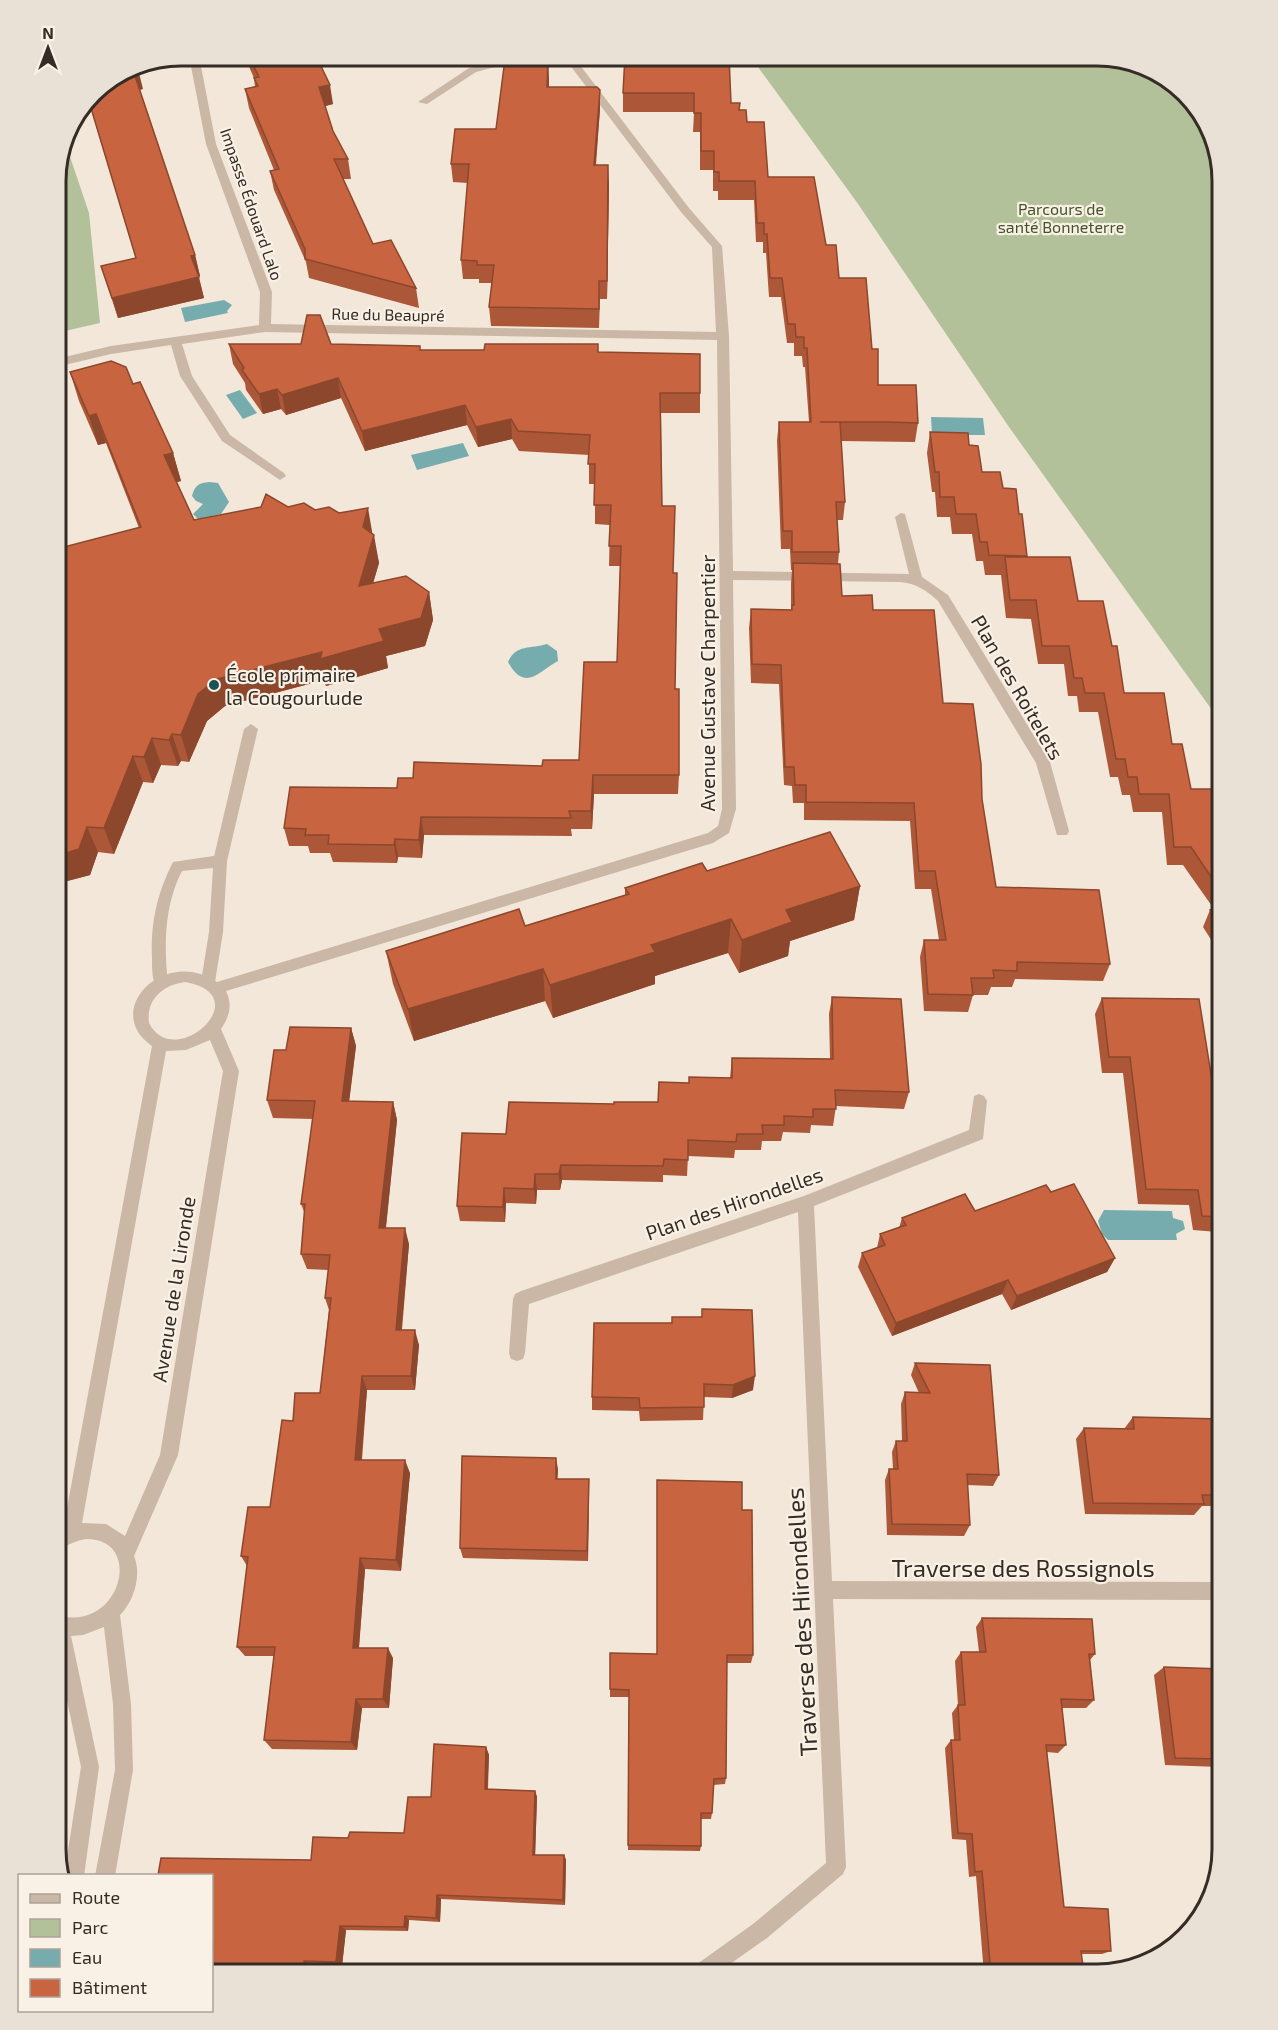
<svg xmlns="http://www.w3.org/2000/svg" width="1278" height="2030" font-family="'Exo 2',sans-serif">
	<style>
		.green { fill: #b2c199 }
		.water { fill: #77acaf }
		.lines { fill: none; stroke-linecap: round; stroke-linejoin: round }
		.lane { fill: #cab7a5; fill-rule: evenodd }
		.street { fill: #cab7a5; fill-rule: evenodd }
		.wall { fill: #ac5737 }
		.shaded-wall { fill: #8c472d }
		.building { fill: #c86540; stroke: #8c472d; stroke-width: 1.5 }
		.poi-dot { fill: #1b5258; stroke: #f9f1e5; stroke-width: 2 }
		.labels { text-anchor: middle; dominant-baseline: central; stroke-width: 4.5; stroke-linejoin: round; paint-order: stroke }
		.far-street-label { font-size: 16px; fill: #352c26; stroke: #f9f1e5 }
		.far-park-label { font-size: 16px; fill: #43542a; stroke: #f9f1e5 }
		.poi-label { font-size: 20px; fill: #352c26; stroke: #f9f1e5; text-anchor: start }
		.street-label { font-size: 20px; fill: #352c26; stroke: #f9f1e5 }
		.near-street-label { font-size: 24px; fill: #352c26; stroke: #f9f1e5 }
		.rim { fill: none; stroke: #352c26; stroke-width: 3 }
	</style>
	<rect width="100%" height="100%" fill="#f2e7d9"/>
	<!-- green -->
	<path class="green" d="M750 56H1106L1167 76 1209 125 1222 181V724L1009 427 856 201Z
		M64 139 89 213 100 323 56 333V173Z"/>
	<!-- water -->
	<path class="water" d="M224 300 232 305 227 311 228 313 185 322 181 308Z
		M240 390 257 413 243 419 226 395Z
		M931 417 983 418 985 435H932Z
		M463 443 469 456 417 470 411 455Z
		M209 482 218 483 229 502 221 514 198 519 193 514 203 504 196 501 192 496C195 485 199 483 209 482Z
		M547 644 557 651 558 661C539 671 525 693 508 662 516 644 531 649 547 644Z
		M1104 1210 1172 1211 1173 1218 1183 1221 1185 1229 1176 1234 1177 1240H1108L1102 1234 1098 1221Z"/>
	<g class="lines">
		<!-- lane -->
		<path class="lane" d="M220 855 225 857 227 861 223 932 215 982 213 986 208 988 203 986 201 982 209 932 213 868 182 871C164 906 164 945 168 983L166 987 161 989 156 987C152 979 152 968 152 959 150 924 157 893 173 862Z"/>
		<!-- street -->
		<path class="street" d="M189 56H199L216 144 272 292 271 324 716 332 712 247 681 212 563 56H573L689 208 722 246 729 336 733 571 909 574 895 517 901 513 905 514 922 577 948 595 1050 762 1069 831 1067 835H1057L1036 763 938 601C927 591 916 583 900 582L733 580 736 809 729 833 713 843 226 991C233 1005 229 1017 221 1029L239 1071 178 1455 134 1556C142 1575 134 1601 120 1615L131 1704 133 1770 115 1876H95L115 1770 113 1704 104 1627 83 1635 71 1636 99 1767 84 1876H64L81 1767 56 1648V1615C121 1634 145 1538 86 1539 76 1540 65 1547 56 1550V1532L63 1530 152 1046C101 1011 164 946 217 982L708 833 718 826 722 809 717 340 265 332 182 344 192 376 230 435 284 473 286 476 280 480 222 441 180 376 171 345 111 354 56 367V359L111 346 259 325 260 292 206 144ZM185 982C260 995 174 1073 149 1023 146 999 163 985 185 982ZM210 1040 223 1071 160 1455 125 1536 106 1524 82 1523 166 1051 186 1050Z
			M520 56H536L476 72 427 104 418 102 469 68Z
			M251 724 258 729 227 861 225 865H215L213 861 244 729Z
			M979 1094 984 1096 987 1101 983 1139 814 1206 832 1581 1222 1582V1600L833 1599 846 1867 843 1874 767 1938 716 1974H690L693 1967 753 1924 826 1863 798 1212 529 1304 525 1353 523 1359 517 1361 511 1359 509 1353 513 1299 515 1294 521 1291 804 1196 969 1130 974 1096Z"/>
	</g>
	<!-- wall -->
	<path class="wall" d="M246 56H319L333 104 325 106 333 131 348 159 351 179H343L373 244 416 288 419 308 309 278 306 262 274 190 270 171 274 170 249 108 245 89 255 87 254 78 247 62Z
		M625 56 731 103 739 110 747 122 768 177 826 245 839 278 872 349 878 385 918 423 915 442 841 441 845 502 843 520H837L839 552 838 564 842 596 873 610 943 703 982 799 996 887 1110 964 1103 981 1015 979 1012 987H991L988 995H973L968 1012 924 1011 920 957 924 940H939L931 889H915L910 821 804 820V803H793L792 786 784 785 779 684 751 683 749 628 751 609 791 610V583L792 570H791L790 549H781L777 440 779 422H809L805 367H803L802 356H794V343H787L781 297H769L766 253H763V242H756L754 200H718V191H713V170H700V132H693L694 112H623V93Z
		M549 78V87L600 90V109L596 165 609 183 607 299H600L599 328 491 326 489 307 492 283H479V279H463L461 260 468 183 453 182 451 164 496 129Z
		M143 89 140 90 195 255 200 276H198L204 298 118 318 101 266 136 258 88 99 92 92Z
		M229 344H331L420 350 598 352 700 393V413H661L662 506 673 573 675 689 679 775 678 794H594L592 829H571L572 836 424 835 422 858 398 857 397 863 333 862 330 853H310L308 846H289L284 828 397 788 413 778 542 766 579 760 617 662 620 566H609L610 525 595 524V484H589V455L519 451 512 439 478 447 467 425 365 451 341 398 286 415 281 409 263 414 246 390 245 383 233 364Z
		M70 372 133 384 173 453 181 481 177 482 194 520 288 507 315 510 372 533 379 563 373 583 429 592 433 620 425 646 386 656 388 668 326 686 324 680 225 706 207 721 189 762 181 761 178 766 161 765 153 783 143 782 114 854 98 852 90 875 56 884 139 528 106 443 98 445 79 401Z
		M930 432 969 445 982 472 1003 488 1019 514 1027 557 1078 601 1112 646 1124 693 1172 744 1191 789H1222V957L1203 927 1210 910 1214 909 1183 865H1167L1162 812H1133L1130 795H1122L1118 777H1110L1098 712H1079L1077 696H1068L1064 664H1038L1031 619 1006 618 1001 575H985L983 561H976L972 534H952L950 517H937L935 492H932L927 453Z
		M707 871 860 886 854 920 790 941 788 956 739 973 728 953 655 976V984L553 1018 545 1001 414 1041 393 984 386 951 525 926 625 895V888Z
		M832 997 909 1092 904 1109 836 1106 833 1126 811 1125 810 1133 783 1132 781 1141H762L761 1150H735L734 1158 688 1156 687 1176 663 1175V1182L562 1180 560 1190H537L536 1204 506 1203 505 1222 460 1221 457 1206 506 1134 614 1104 658 1102 689 1083 730 1078 732 1058 830 1059 829 1014Z
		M1102 998 1219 1124H1222V1256L1218 1232 1193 1230 1189 1205 1138 1204 1123 1073H1102L1095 1014Z
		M351 1028 356 1046 349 1101 393 1102 397 1120 386 1228 409 1244 402 1330 419 1345 415 1390H367L362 1460 410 1473 401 1571 365 1569 359 1648 393 1658 389 1708H362L357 1750 272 1749 264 1740 274 1656H245L237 1647 247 1566 241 1556 270 1507 293 1421 320 1393 329 1310 325 1298 328 1270 307 1269 301 1254 305 1214 301 1204 313 1119 273 1118 267 1100 286 1050Z
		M1051 1192 1115 1258 1107 1272 1011 1310 1002 1294 892 1336 858 1267 862 1253 877 1248 880 1234 899 1228 902 1218 975 1211Z
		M702 1309 753 1390 732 1398 704 1397 703 1420 640 1421 639 1411 592 1410V1397L672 1323 702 1317Z
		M915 1363 999 1475 993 1486 967 1485 970 1525 964 1536 887 1535 885 1480 889 1469H893L892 1452 896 1441H902L901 1404 905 1392 919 1393 911 1375Z
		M1133 1417 1222 1419V1506H1202L1194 1515 1085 1514 1076 1439 1084 1428 1124 1429Z
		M558 1469 557 1479H589V1489L588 1561 463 1558 460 1548Z
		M742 1510 753 1655 751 1663H727L726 1778 725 1784 713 1785 712 1813 711 1819H701V1846L700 1851 628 1850 629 1697H610V1689L657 1654Z
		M982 1618 1095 1654 1090 1660 1094 1700 1086 1708H1062L1066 1745 1058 1753 1047 1752 1064 1907 1111 1951 1102 1954H1081L1084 1974H984L976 1876 969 1877 966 1840 952 1839 945 1748 951 1740H954L952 1713 958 1705 955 1661 961 1652H979L976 1627Z
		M1164 1667 1222 1669V1782L1220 1767 1165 1765 1154 1675Z
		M486 1747 489 1755 488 1789 535 1791 537 1797 535 1855H564L566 1860 565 1905 441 1899 440 1922 409 1920 408 1931 346 1930 342 1966 311 1965 310 1974H256L218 1972 212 1970V1875L311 1860 348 1838 404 1833 431 1797Z"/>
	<!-- shaded-wall -->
	<path class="shaded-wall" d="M548 59 549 78 548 106 547 87Z
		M138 69 143 89 138 90 133 70Z
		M330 85 333 104 322 107 319 87Z
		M600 90V109L594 183V165Z
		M608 165 609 183 607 299V281Z
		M195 255 200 276 196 277 191 256Z
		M199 277 204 298 118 318 112 298Z
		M338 378 341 398 286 415 282 395Z
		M277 389 281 409 263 414 259 394Z
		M465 405 467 425 365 451 362 431Z
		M96 414 106 443 98 445 89 416Z
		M511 419 512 439 478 447 476 427Z
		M173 453 181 481 172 483 164 455Z
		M368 508 373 537 363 527Z
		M374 535 379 563 364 614 359 586Z
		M429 592 433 620 425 646 386 656 388 668 326 686 324 680 225 706 207 721 189 762 181 735 198 694 217 679 379 629Z
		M172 734 181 761 178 766 169 740Z
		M152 738 161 765 153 783 144 757Z
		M133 756 143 782 114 854 104 828Z
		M593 775 594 794 592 829 591 811Z
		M421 817 424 835 422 858 419 840Z
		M87 827 98 852 90 875 56 884V856Z
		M395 839 398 857 397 863 394 845Z
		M860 886 854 920 790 941 788 956 739 973 742 940 786 910Z
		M731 919 728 953 655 976V984L553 1018 550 985 651 945Z
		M543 969 545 1001 414 1041 408 1009Z
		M351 1028 356 1046 347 1119 342 1101Z
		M393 1102 397 1120 384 1244 379 1228Z
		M561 1165 562 1180 560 1190 559 1174Z
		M535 1174 537 1190 536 1204 534 1189Z
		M504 1188 506 1203 505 1222 503 1207Z
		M405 1228 409 1244 400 1345 396 1330Z
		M1115 1258 1107 1272 1011 1310 1017 1296Z
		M1008 1280 1002 1294 892 1336 896 1323Z
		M415 1330 419 1345 415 1390 411 1376Z
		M362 1376 367 1390 360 1473 355 1460Z
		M755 1376 753 1390 732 1398 733 1385Z
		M556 1458 558 1469 557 1489 556 1479Z
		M405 1460 410 1473 401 1571 396 1560Z
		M589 1479V1489L588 1561 587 1551Z
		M360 1558 365 1569 358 1658 353 1648Z
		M388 1648 393 1658 389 1708 383 1699Z
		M356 1699 362 1708 357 1750 351 1742Z
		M486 1747 489 1755 487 1795 485 1789Z
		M535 1791 537 1797 535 1860 533 1855Z
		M564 1855 566 1860 565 1905 563 1900Z
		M437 1895 441 1899 440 1922 436 1918Z
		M405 1916 409 1920 408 1931 404 1927Z
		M340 1926 346 1930 342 1966 336 1962Z
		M304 1961 311 1965 310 1974H304Z"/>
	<!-- building -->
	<path class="building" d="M249 56H319L321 59 318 60 330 85 319 87 333 131 348 159H334L373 244 391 240 416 288 305 259V249L270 171 279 169 245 89 258 86 254 78 259 77Z
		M625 56H729L731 103H740L739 110H746L747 122H764L768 177H814L826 245H836L839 278H866L872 349H878V385H916L918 423 887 422H820H840L845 502H836L839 552H792V531H783L779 422H811L807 348H804V337H796L795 324H788L782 278H770L767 234H764V223H757L755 181H719V172H714V151H701V113H694V93H623Z
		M505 59H548L547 87H597L600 90 594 165H608L607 281H599V309L489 307 494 265H477V261L461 260 469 164H451L455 129H496Z
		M137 64 138 69 133 70 195 255 191 256 199 277 112 298 101 266 136 258 88 98 92 92 133 65Z
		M307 315H320L331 344 420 346V350H484L485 344H598V352L700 354V393H660L662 506H675L673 573H677L675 689H679V775H593L591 811H569L571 818 421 817 419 840 395 839 394 845 328 844 329 835H305L306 829 284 828 290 787 397 788 398 778H413L414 762 542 766 543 760H579L584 662H617L621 546H609L611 505H594L595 464H588L590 435 518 431 511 419 476 427 465 405 362 431 338 378 282 395 277 389 259 394 242 370 244 368 229 344H301Z
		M111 361 126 367 133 384 140 382 173 453 164 455 194 520 261 507 266 494 288 507 304 503 315 510 329 507 339 513 368 508 363 527 374 535 359 586 406 576 429 592 421 618 379 629 384 641 320 659 322 652 217 679 198 694 181 735 172 734 169 740 152 738 144 757 133 756 104 828 87 827 79 849 56 856V549L141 527 96 414 89 416 70 372Z
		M930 432 968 433 969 445 978 446 982 472H1000L1003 488 1016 489 1019 514H1022L1027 556 989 555 987 542H980L976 514H956L954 497H940L939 472H935Z
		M1005 557H1070L1078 601H1103L1112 646H1117L1124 693H1164L1172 744H1182L1191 789H1222V893L1191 847H1174L1169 794H1139L1137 777H1128L1125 759H1116L1104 693H1085L1082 678H1074L1069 646H1042L1036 600H1010Z
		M793 563 840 564 842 596 872 595 873 610H934L943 703 973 704 981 764 982 799 996 887 1099 890 1110 964 1017 962V971L993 970 994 978H971L973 995 928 994 924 940H946L935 871H919L914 803 806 802V785H795L794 767H785L781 665 752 664 751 609 792 610V605H794Z
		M830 832 860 886 786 910 792 922 742 940 731 919 651 945 655 952 550 985 543 969 408 1009 386 951 519 909 525 926 629 894 625 888 702 863 707 871Z
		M1222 906V928L1210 910Z
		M832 997 901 999 909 1092 835 1090 836 1109H813V1117L784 1116V1125H762L763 1134H737L736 1142 688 1140V1160L664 1159 663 1166 561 1165 559 1174H535L534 1189 504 1188 503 1207 457 1206 462 1133 506 1134 509 1102 614 1104V1102H658L659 1082 689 1083V1077L732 1078V1058L833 1059Z
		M1102 998 1199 999 1219 1124H1222V1217L1202 1216 1198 1190 1146 1189 1130 1057H1109Z
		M290 1027 351 1028 342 1101 393 1102 379 1228H405L396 1330H415L411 1376H362L355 1460H405L396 1560 360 1558 353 1648H388L383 1699H356L351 1742 264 1740 275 1647H237L248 1557 241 1556 248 1507H270L282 1420 293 1421 295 1393H320L331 1298H325L330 1255 301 1254 305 1204H301L315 1101 267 1100 274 1050H286Z
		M1074 1184 1115 1258 1017 1296 1008 1280 896 1323 862 1253 885 1245 880 1234 906 1225 902 1218 965 1194 975 1211 1046 1185 1051 1192Z
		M702 1309 752 1310 755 1376 733 1385 704 1384V1407L640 1408 639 1398 592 1397 594 1323H672V1317H702Z
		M915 1363 990 1365 999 1475 967 1474 970 1525 892 1524 889 1469H898L896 1441H907L905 1392 930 1393Z
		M1133 1417 1222 1419V1495H1202L1204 1504 1093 1503 1084 1428 1134 1429Z
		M462 1456 556 1458V1479H589L587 1551 460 1548Z
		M657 1480 742 1482V1510H752L753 1655H727L726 1778 714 1779 712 1813H701V1846L628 1845 629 1690 610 1689V1653L657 1654Z
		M982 1618 1092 1619 1095 1654H1089L1094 1700 1061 1699 1066 1745H1046L1064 1907 1108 1909 1111 1951H1081L1084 1974H991L982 1871 975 1872 972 1834 958 1833 951 1740H960L958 1705H965L961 1652H986Z
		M1164 1667 1222 1669V1759L1175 1758Z
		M434 1744 486 1747 485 1789 535 1791 533 1855H564L563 1900 437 1895 436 1918 405 1916 404 1927 340 1926 336 1962 304 1961V1974L212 1969 213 1943H212V1875H158L161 1858 311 1860 313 1837 348 1838 350 1832 404 1833 408 1797H431Z"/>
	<!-- markers -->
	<circle class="poi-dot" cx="214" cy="685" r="6"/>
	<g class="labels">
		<!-- far-street labels -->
		<g class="far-street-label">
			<text transform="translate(252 204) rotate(71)">Impasse Édouard Lalo</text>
			<text transform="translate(388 314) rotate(1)">Rue du Beaupré</text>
		</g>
		<!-- far-park labels -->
		<g class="far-park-label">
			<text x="1061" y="208">Parcours de<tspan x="1061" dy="18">santé Bonneterre</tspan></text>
		</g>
		<!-- poi labels -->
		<g class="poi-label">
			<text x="226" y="674">École primaire<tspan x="226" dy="23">la Cougourlude</tspan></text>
		</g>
		<!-- street labels -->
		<g class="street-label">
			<text transform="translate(707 683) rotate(-90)">Avenue Gustave Charpentier</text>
			<text transform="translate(1018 687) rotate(60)">Plan des Roitelets</text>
			<text transform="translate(734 1203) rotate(-19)">Plan des Hirondelles</text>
			<text transform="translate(173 1289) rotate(-81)">Avenue de la Lironde</text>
		</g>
		<!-- near-street labels -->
		<g class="near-street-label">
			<text x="1023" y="1567">Traverse des Rossignols</text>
			<text transform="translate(801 1622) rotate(-93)">Traverse des Hirondelles</text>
		</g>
	</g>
	<!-- crop -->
	<path d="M0 0H1278V2030H0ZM181 66H1097A115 115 0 0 1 1212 181V1849A115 115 0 0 1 1097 1964H181A115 115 0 0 1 66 1849V181A115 115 0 0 1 181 66Z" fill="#e9e1d6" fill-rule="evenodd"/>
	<path class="rim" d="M181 66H1097A115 115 0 0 1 1212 181V1849A115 115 0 0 1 1097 1964H181A115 115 0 0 1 66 1849V181A115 115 0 0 1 181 66Z"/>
	<!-- legend -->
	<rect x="18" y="1874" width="195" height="138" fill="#f9f1e5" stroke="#aba299" stroke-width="1.5"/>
	<rect x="30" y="1894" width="30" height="9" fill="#cab7a5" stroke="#aba299" stroke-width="1.5"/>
	<text x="72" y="1904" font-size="18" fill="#352c26">Route</text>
	<rect x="30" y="1919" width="30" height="18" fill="#b2c199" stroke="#aba299" stroke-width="1.5"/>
	<text x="72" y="1934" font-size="18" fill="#352c26">Parc</text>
	<rect x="30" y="1949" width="30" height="18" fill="#77acaf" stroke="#aba299" stroke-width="1.5"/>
	<text x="72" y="1964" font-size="18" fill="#352c26">Eau</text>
	<rect x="30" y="1979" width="30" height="18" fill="#c86540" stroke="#aba299" stroke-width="1.5"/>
	<text x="72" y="1994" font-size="18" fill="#352c26">Bâtiment</text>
	<!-- north arrow -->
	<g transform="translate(48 48)" stroke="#f9f1e5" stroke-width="4.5" paint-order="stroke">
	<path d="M0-4.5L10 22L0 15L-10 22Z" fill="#352c26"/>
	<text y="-9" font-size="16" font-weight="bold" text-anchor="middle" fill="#352c26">N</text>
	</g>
</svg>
